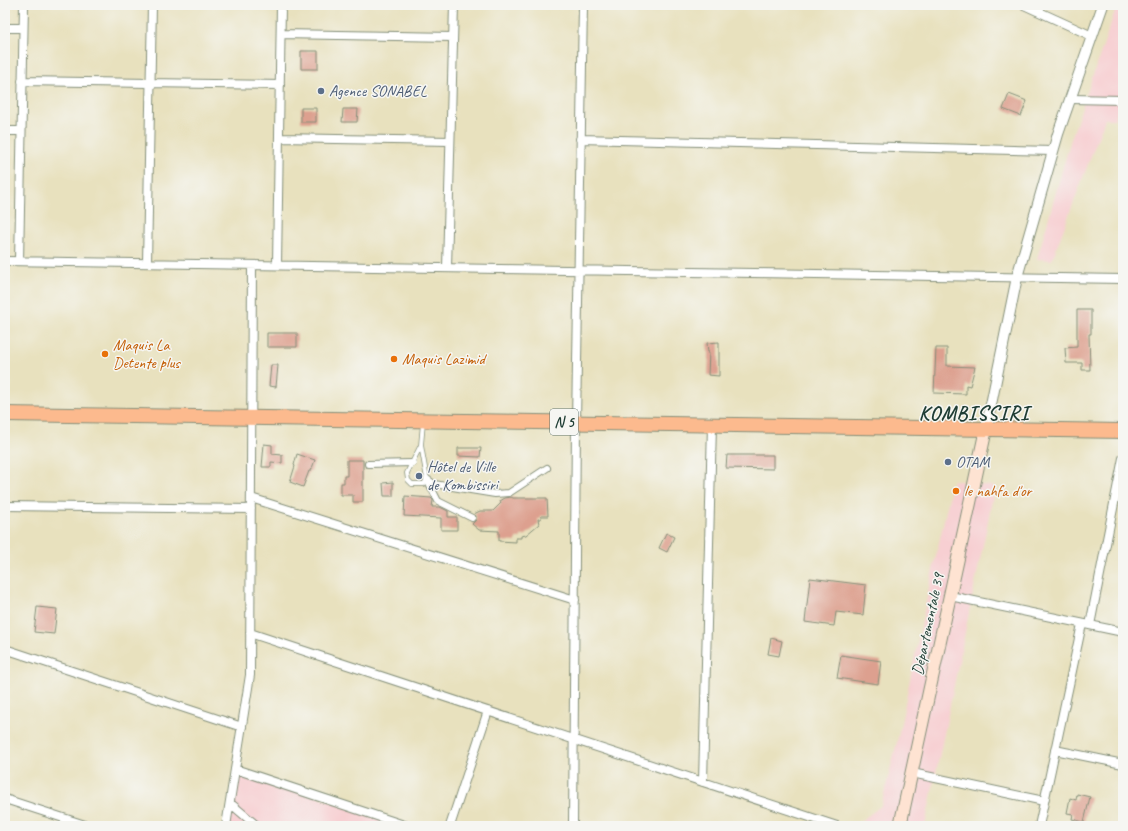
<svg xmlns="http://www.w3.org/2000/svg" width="1128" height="831" font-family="Caveat,sans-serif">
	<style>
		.built { fill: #f7cfd2 }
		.building { fill: #dda08f }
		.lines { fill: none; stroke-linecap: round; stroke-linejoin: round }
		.service-casing { stroke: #848f79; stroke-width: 5.5 }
		.pedestrian-casing { stroke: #848f79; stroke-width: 8 }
		.minor-casing { stroke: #848f79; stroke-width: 10 }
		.tertiary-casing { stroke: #848f79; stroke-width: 12 }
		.secondary-casing { stroke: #848f79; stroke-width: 14 }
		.trunk-casing { stroke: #848f79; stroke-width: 16 }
		.service { stroke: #fff; stroke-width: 4 }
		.pedestrian { stroke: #fff; stroke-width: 6 }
		.minor { stroke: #fff; stroke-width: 8 }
		.tertiary { stroke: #fff; stroke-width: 10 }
		.secondary { stroke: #fee3d2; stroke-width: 12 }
		.trunk { stroke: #fcba8e; stroke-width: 14 }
		.service-dot { fill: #5c6f8a; stroke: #f6f6f2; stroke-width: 1.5 }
		.food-dot { fill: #e8710a; stroke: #f6f6f2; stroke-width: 1.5 }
		.labels { text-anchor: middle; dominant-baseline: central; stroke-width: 3; stroke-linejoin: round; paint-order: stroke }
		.shield { fill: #f6f6f2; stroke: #60746d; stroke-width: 1 }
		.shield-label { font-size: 15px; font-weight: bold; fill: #1f3d34 }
		.service-label { font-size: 16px; fill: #4e5e75; stroke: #f6f6f2; text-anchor: start }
		.food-label { font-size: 16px; fill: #c56008; stroke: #f6f6f2; text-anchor: start }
		.street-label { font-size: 16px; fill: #1f3d34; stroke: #f6f6f2 }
		.district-label { font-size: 20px; font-weight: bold; letter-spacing: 1px; fill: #1f3d34; stroke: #f6f6f2 }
	</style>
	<rect width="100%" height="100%" fill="#f6f6f2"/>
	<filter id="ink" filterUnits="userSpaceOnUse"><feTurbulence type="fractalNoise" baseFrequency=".025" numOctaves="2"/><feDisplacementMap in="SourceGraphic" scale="8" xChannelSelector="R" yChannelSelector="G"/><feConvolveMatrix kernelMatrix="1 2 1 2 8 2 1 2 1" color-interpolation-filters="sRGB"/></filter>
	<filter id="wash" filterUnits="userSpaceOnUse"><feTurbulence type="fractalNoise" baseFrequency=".012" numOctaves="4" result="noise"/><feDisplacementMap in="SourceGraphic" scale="16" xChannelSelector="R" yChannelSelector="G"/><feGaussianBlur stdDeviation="0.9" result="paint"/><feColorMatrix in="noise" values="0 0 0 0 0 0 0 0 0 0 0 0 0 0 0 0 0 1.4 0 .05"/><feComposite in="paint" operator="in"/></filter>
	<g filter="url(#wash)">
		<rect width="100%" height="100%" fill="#e8e1be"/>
		<!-- built -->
		<path class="built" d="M1117 5H1123V92L1115 119H1105L1052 260 1037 259 1071 139Z
			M953 480 995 487 925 826H854L881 806 898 738 928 592Z
			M235 769 407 826H226Z"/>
		<g id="blocks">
			<!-- building -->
			<path class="building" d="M301 51H318V69H301Z
				M1009 94 1027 101 1021 116 1003 109Z
				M301 108H316V122H301Z
				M343 109H358L357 122H342Z
				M1077 310H1091V334H1089L1090 370H1082V363H1066L1065 348 1077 347Z
				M267 333H297V347H267Z
				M719 342V376L708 375 709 352H708L707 343Z
				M936 348H947V366L975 367 970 386 966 385V394L934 393Z
				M271 365H278L276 387 269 386Z
				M264 444 272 445V454L282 455V463L271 462V467H262Z
				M458 448H481L480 457 458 456Z
				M297 454 315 460 311 471H309L303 487 290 482 295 466 294 465Z
				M727 455H773V469L726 468Z
				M347 460H363V502H353V495H341V483H344V476H347Z
				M393 482V496H384L383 483Z
				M405 496 431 498 433 500 432 507H440L448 511V517H457V530H441V518L404 516Z
				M511 497 513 498H547L548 516H541V519H538L539 524 526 535 521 536V538H516V542L499 541V531L479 530 472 524 476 520V516L474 514 480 511H493L501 503 500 501 505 498Z
				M666 533 674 537 667 552 659 548Z
				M810 578 866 585 863 615 836 612 834 626 805 622Z
				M37 607 57 609 54 634 34 632Z
				M771 638 782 641 779 656 768 654Z
				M841 655 881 661 878 684 837 678Z
				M1077 794 1090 797 1084 822 1072 819 1073 814 1067 813 1070 798 1076 800Z"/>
		</g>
	</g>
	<g filter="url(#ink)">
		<use href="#blocks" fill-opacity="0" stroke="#848f79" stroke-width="1"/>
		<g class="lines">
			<defs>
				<path id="service" d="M421 445 427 479 424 484H412L408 480 407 473 421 445 423 423"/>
				<path id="pedestrian" d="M368 464 413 463
					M427 479 434 484 495 494 509 493 547 468
					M427 479 438 501 472 518"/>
				<path id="minor" d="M1024 5 1092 36
					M5 28H23
					M281 34 453 37
					M22 81 280 85
					M1070 99 1123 100
					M5 131H21
					M279 138 450 141
					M580 139 1053 151
					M5 261 1123 279
					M19 261 24 5
					M147 263 152 5
					M277 265 281 5
					M447 268 454 5
					M251 498 575 600
					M5 506 251 509
					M950 596 1123 632
					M1090 625 1123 458
					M250 633 837 826
					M5 649 242 727
					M5 658 8 650
					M1055 750 1123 764
					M235 769 407 826
					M912 773 1044 801
					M703 782 712 425
					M5 799 88 826
					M230 803 257 826
					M226 826 250 675 252 265
					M450 826 488 711
					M573 826 576 422 583 5
					M1039 826 1082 624"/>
				<path id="tertiary" d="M986 429 1017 277 1058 134 1103 5"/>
				<path id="secondary" d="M900 826 986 429"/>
				<path id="trunk" d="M5 414 1123 431"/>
			</defs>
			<!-- service casing -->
			<use href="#service" class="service-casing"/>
			<!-- pedestrian casing -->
			<use href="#pedestrian" class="pedestrian-casing"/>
			<!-- minor casing -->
			<use href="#minor" class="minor-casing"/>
			<!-- tertiary casing -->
			<use href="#tertiary" class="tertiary-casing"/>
			<!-- secondary casing -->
			<use href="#secondary" class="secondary-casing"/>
			<!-- trunk casing -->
			<use href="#trunk" class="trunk-casing"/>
			<!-- service -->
			<use href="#service" class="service"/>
			<!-- pedestrian -->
			<use href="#pedestrian" class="pedestrian"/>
			<!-- minor -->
			<use href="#minor" class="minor"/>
			<!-- tertiary -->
			<use href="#tertiary" class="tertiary"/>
			<!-- secondary -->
			<use href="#secondary" class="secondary"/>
			<!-- trunk -->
			<use href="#trunk" class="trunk"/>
		</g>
	</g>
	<!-- markers -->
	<g class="service-dot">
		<circle cx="321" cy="91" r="4"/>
		<circle cx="948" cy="462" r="4"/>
		<circle cx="419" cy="476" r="4"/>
	</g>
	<g class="food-dot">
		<circle cx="105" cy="354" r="4"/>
		<circle cx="394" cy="359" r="4"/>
		<circle cx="956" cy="491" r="4"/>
	</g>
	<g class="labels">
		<!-- shield labels -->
		<rect class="shield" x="550" y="409" width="28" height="26" rx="3"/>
		<g class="shield-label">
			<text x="564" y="422">N 5</text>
		</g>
		<!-- service labels -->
		<g class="service-label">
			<text x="329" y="91">Agence SONABEL</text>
			<text x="956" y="462">OTAM</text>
			<text x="427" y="467">Hôtel de Ville<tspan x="427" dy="18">de Kombissiri</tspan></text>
		</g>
		<!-- food labels -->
		<g class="food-label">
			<text x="113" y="345">Maquis La<tspan x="113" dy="18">Detente plus</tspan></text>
			<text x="402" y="359">Maquis Lazimid</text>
			<text x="964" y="491">le nahfa d'or</text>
		</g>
		<!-- street labels -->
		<g class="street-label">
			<text transform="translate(928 624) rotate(-78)">Départementale 39</text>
		</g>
		<!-- district labels -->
		<g class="district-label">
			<text x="974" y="413">KOMBISSIRI</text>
		</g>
	</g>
	<!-- margin -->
	<rect width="1128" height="831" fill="none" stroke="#f6f6f2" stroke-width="20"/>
</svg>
